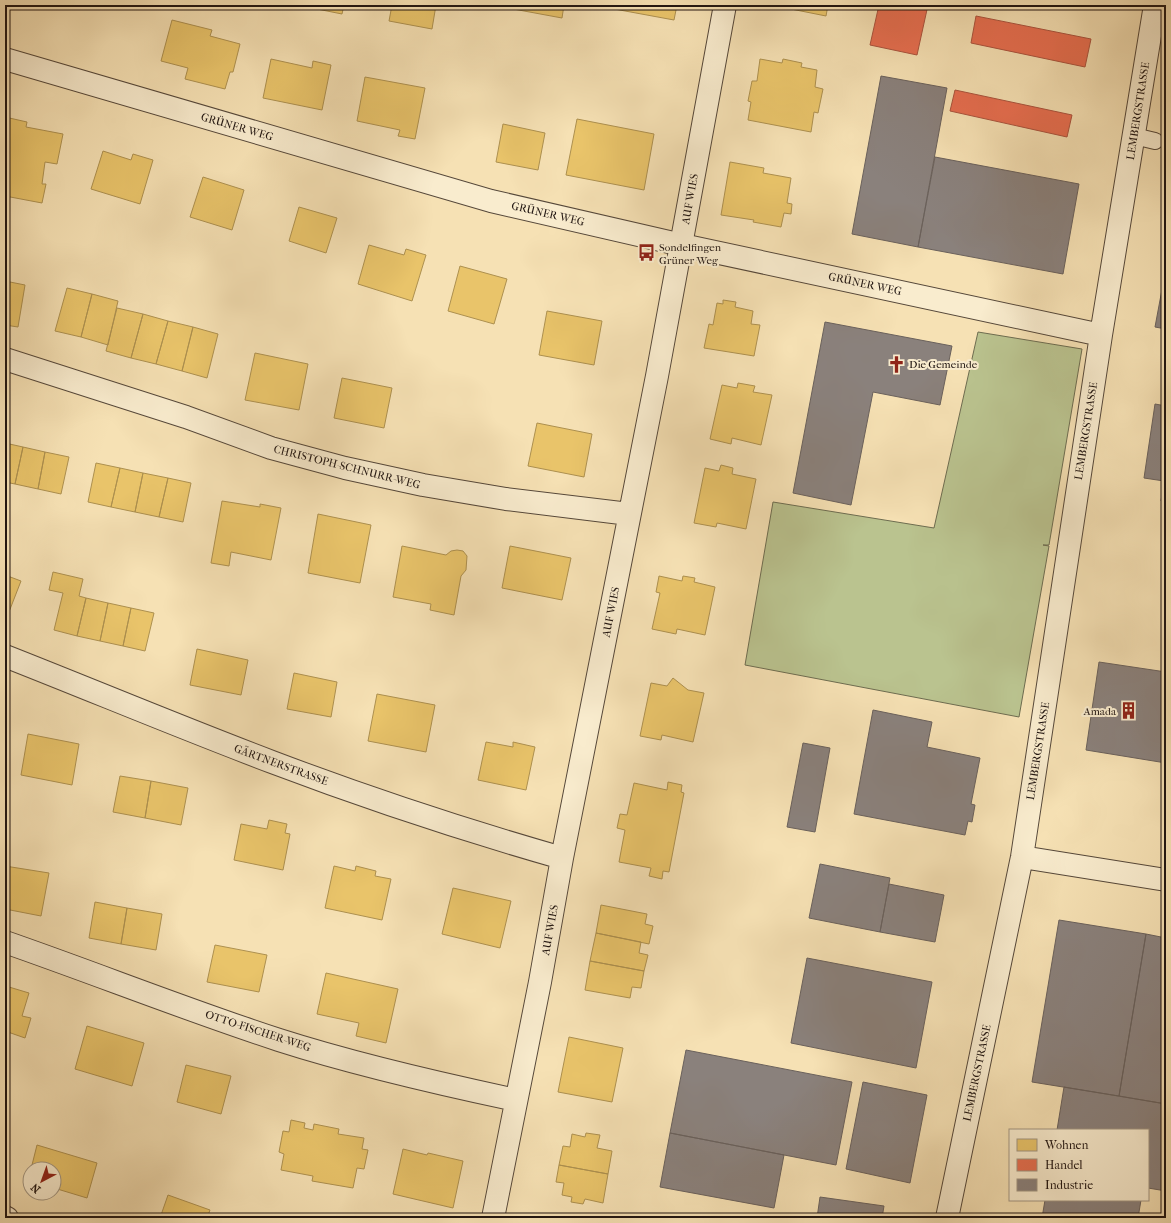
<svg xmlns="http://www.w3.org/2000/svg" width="1171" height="1223" font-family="'IM FELL French Canon',serif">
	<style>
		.green { fill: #bac38f; stroke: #6d6c50 }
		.homes { fill: #e9c46a; stroke: #ad904f }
		.shops { fill: #e76f51; stroke: #ab543e }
		.industry { fill: #8a817c; stroke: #6a615c }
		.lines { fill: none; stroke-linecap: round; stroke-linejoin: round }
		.service-casing { stroke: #56483a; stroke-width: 18 }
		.minor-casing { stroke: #56483a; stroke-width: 24 }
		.service { stroke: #f9ecce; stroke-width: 16 }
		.minor { stroke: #f9ecce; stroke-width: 22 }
		.labels { text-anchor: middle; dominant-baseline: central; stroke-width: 4; stroke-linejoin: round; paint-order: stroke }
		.street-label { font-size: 11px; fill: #201511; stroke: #f9ecce }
		.poi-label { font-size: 11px; fill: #201511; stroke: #f9ecce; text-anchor: start }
	</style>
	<rect width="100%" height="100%" fill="#f6e1b4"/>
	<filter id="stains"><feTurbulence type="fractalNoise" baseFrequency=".005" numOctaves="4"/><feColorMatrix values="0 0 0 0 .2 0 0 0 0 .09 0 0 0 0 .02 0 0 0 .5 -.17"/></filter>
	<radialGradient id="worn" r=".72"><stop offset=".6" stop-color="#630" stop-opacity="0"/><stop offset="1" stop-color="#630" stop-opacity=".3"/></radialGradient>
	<!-- green -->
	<path class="green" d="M978 332 1082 349 1049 545H1043L1049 546 1019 717 745 665 773 502 934 528Z"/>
	<!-- homes -->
	<path class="homes" d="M312 5H344L342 14 312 8Z
		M392 5H436L432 29 389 21Z
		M498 5H564L562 18 497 6Z
		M599 5H677L674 20 598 6Z
		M771 5H828L826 16Z
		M172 20 212 30 210 36 240 44 233 72H230L225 89 185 79 188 68 161 61Z
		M271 59 312 68 313 61 331 65 322 110 263 98Z
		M760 59 782 63 783 59 802 63 801 67 817 70 815 87 823 89 818 113 814 112 811 132 748 120 751 102 748 101 752 81H757Z
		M365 77 425 88 415 139 398 136 400 130 357 121Z
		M5 117 27 122 26 127 63 134 57 164 45 162 42 184H46L42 203 5 196Z
		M577 119 654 134 644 190 566 175Z
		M503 124 545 133 538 170 496 162Z
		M103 151 131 160 133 154 153 160 140 204 91 189Z
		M730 162 764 168 763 173 791 178 787 203 792 204 791 214 784 213 781 227 753 222 754 220 721 215Z
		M203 177 244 190 232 230 190 217Z
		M299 207 337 218 326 253 289 241Z
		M369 245 404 255 406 249 426 255 412 301 358 284Z
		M460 266 507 279 494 324 448 311Z
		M5 281 25 285 18 327 5 325Z
		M67 288 92 294 81 337 55 331Z
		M92 294 118 301 108 345 81 337Z
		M723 300 736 302 735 307 753 311 751 324 760 325 754 356 704 348 709 324 713 325 717 303 723 304Z
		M117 308 143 314 131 358 106 351Z
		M547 311 602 321 594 365 539 355Z
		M143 314 168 321 156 364 131 358Z
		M168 321 193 327 182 371 156 364Z
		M193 327 218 334 207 378 182 371Z
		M255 353 308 364 299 410 245 400Z
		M342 378 392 388 384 428 334 418Z
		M738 383 755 386 753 392 772 395 761 445 732 438 731 444 710 439 722 385 737 388Z
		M537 423 592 434 584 477 528 466Z
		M5 443 23 447 15 484 5 482Z
		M23 447 45 452 38 489 15 484Z
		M45 452 69 457 61 494 38 489Z
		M96 463 120 468 111 507 88 502Z
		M721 465 733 468 732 474 756 479 746 529 717 523 716 527 694 523 705 468 719 471Z
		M120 468 143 473 135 512 111 507Z
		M143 473 168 478 159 517 135 512Z
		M168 478 191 483 183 522 159 517Z
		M222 501 260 507V504L281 508 271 560 231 552 229 566 211 563Z
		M318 514 371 525 360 583 308 573Z
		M402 546 446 555 451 551 457 550 463 551 467 556 466 570 461 576 454 615 430 610 431 604 393 597Z
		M510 546 571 558 562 600 502 588Z
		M53 572 83 579 79 596 86 598 77 636 54 630 63 593 49 590Z
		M5 575 21 581 7 617H5Z
		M659 576 682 581 683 576 695 578 694 582 715 587 705 635 677 629 676 634 652 629 660 593 656 592Z
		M86 598 108 603 100 641 77 636Z
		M108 603 131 608 123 646 100 641Z
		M131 608 154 613 145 651 123 646Z
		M197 649 248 660 241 695 190 685Z
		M294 673 337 682 331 717 287 709Z
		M673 678 688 690 704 693 693 742 662 735 661 740 640 736 651 683 667 686Z
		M377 694 435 705 426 752 368 741Z
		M28 734 79 744 72 785 21 775Z
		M486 742 513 747V742L535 747 526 790 478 780Z
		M120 776 151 781 145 818 113 812Z
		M151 781 188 788 181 825 145 818Z
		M668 782 682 785 681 792 684 793 669 872 663 871 662 879 649 876 651 868 619 862 625 830 617 828 620 814 627 815 634 783 667 790Z
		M269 820 287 824 285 833 290 834 283 870 234 860 241 824 267 829Z
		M5 866 49 873 41 916 5 909Z
		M334 866 355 871 356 866 376 871 375 876 391 879 382 920 325 908Z
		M453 888 511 901 500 948 442 934Z
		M95 902 127 908 121 944 89 938Z
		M601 905 647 914 645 924 653 926 649 944 596 933Z
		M127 908 162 914 156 950 121 944Z
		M596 933 641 942 639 953 648 955 644 971 590 961Z
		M215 945 267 955 259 992 207 982Z
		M590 961 644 971 641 988 632 987 630 998 585 990Z
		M326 973 398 989 386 1043 356 1036 359 1023 317 1014Z
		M9 987 29 993 22 1016 31 1018 25 1038 5 1031V989L8 990Z
		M87 1026 144 1043 132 1086 75 1069Z
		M569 1037 623 1048 612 1102 558 1092Z
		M186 1065 231 1076 221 1114 177 1102Z
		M291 1120 305 1123 304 1128 313 1130 314 1124 339 1129 338 1134 364 1138 362 1149 368 1150 364 1169 357 1168 353 1188 312 1181 313 1176 281 1170 284 1154 279 1152 283 1131 289 1132Z
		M586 1133 600 1135 597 1148 612 1151 608 1174 559 1165 563 1146 570 1147 572 1134 585 1137Z
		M37 1145 97 1163 87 1198 54 1188V1169H31Z
		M403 1149 427 1155 428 1153 463 1161 453 1208 393 1194Z
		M559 1165 608 1174 603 1203 585 1199 583 1204 571 1202 572 1197 562 1195 564 1183 556 1182Z
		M168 1195 210 1210 207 1218H160Z"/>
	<!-- shops -->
	<path class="shops" d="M879 5H928L917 55 870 45Z
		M976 16 1091 39 1085 67 971 43Z
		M955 90 1072 115 1067 137 950 111Z"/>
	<!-- industry -->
	<path class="industry" d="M881 76 947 88 918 247 852 234Z
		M935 157 1079 184 1063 274 918 247Z
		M1166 268V329L1155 327Z
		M825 322 952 346 940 405 873 392 851 505 793 493Z
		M1155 404 1166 406V502L1161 501 1164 481 1144 478Z
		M1099 662 1166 672V763L1086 750Z
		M5 700 8 701 5 718Z
		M873 710 932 722 927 747 980 758 971 804 975 805 972 822 968 821 965 835 854 814Z
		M803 743 830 748 815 832 787 827Z
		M820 864 890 878 880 932 809 918Z
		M889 884 944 895 935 942 880 932Z
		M1059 920 1146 934 1119 1096 1032 1082Z
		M1146 934 1166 938V1104L1119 1096Z
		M807 958 932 982 916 1068 791 1043Z
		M686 1050 852 1082 836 1165 670 1133Z
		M863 1082 927 1095 910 1183 846 1169Z
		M1064 1087 1166 1104V1191L1148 1188V1130H1057Z
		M670 1133 784 1155 774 1208 660 1187Z
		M820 1197 884 1206 882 1218H817Z
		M1045 1200H1141L1138 1218H1042Z"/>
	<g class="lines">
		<defs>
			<path id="service" d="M1134 136 1155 141"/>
			<path id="minor" d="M5 59 491 201 682 245 1101 335
				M5 359 186 417 271 448 345 468 423 485 506 499 629 514
				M5 656C94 691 182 728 272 762 367 798 464 830 562 858
				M1022 857 1166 880
				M5 942C97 974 187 1010 279 1040 357 1065 436 1083 516 1100
				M5 1217 7 1218
				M493 1218 540 982 562 858 657 376 725 5
				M947 1218 1022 857 1101 335 1155 5"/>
		</defs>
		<!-- service casing -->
		<use href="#service" class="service-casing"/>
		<!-- minor casing -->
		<use href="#minor" class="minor-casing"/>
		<!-- service -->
		<use href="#service" class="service"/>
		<!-- minor -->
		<use href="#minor" class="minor"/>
	</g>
	<!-- icons -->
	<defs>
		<symbol id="bus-bare" viewBox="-9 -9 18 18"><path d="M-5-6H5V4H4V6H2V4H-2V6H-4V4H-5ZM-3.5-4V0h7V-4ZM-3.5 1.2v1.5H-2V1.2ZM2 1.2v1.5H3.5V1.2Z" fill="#8f2418" stroke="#f9ecce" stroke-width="2.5" paint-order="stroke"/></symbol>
		<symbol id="church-bare" viewBox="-9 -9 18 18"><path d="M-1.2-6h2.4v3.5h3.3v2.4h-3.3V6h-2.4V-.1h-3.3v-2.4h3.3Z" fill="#8f2418" stroke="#f9ecce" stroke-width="2.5" paint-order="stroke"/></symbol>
		<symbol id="building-bare" viewBox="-9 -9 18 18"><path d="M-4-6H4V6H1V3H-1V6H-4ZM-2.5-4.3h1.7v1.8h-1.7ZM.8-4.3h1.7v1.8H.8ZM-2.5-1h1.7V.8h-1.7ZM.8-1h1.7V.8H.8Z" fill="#8f2418" stroke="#f9ecce" stroke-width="2.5" paint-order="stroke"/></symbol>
	</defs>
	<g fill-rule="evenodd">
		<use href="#bus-bare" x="634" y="240" width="25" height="25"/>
		<use href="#church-bare" x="884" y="352" width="25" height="25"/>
		<use href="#building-bare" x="1116" y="698" width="25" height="25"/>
	</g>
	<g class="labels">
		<!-- street labels -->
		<g class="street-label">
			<text transform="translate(1138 111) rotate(-81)">LEMBERGSTRASSE</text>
			<text transform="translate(237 127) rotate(16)">GRÜNER WEG</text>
			<text transform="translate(690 199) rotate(-80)">AUF WIES</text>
			<text transform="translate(548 214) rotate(13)">GRÜNER WEG</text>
			<text transform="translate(865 284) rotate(12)">GRÜNER WEG</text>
			<text transform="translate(1086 431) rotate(-81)">LEMBERGSTRASSE</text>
			<text transform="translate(347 467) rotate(14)">CHRISTOPH-SCHNURR-WEG</text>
			<text transform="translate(611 612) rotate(-79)">AUF WIES</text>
			<text transform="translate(1038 751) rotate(-81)">LEMBERGSTRASSE</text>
			<text transform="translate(281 765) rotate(20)">GÄRTNERSTRASSE</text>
			<text transform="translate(550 930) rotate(-80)">AUF WIES</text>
			<text transform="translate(258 1031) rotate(18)">OTTO-FISCHER-WEG</text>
			<text transform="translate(977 1073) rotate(-78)">LEMBERGSTRASSE</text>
		</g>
		<!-- poi labels -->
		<g class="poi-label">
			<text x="659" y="247">Sondelfingen<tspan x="659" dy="13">Grüner Weg</tspan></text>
			<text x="909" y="364">Die Gemeinde</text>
			<text x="1116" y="711" text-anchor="end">Amada</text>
		</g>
	</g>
	<!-- margin -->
	<rect width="1171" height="1223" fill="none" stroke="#f6e1b4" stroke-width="20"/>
	<rect x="6" y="6" width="1159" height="1211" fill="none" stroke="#201511" stroke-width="2"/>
	<rect x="10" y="10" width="1151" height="1203" fill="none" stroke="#201511"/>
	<!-- legend -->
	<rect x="1009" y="1129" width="140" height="72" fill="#f9ecce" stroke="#a29682"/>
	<rect x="1017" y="1139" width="20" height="12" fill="#e9c46a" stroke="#a29682"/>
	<text x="1045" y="1149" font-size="12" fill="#201511">Wohnen</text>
	<rect x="1017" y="1159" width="20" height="12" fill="#e76f51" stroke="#a29682"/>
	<text x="1045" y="1169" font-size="12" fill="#201511">Handel</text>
	<rect x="1017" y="1179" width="20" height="12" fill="#8a817c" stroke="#a29682"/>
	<text x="1045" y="1189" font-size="12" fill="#201511">Industrie</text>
	<!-- north arrow -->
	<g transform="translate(42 1181) rotate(221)"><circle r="19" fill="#f9ecce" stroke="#a29682"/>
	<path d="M0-3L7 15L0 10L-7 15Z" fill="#8f2418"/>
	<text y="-6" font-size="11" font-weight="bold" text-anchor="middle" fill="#201511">N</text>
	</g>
	<rect width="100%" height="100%" filter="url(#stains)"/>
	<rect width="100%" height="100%" fill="url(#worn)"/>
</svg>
